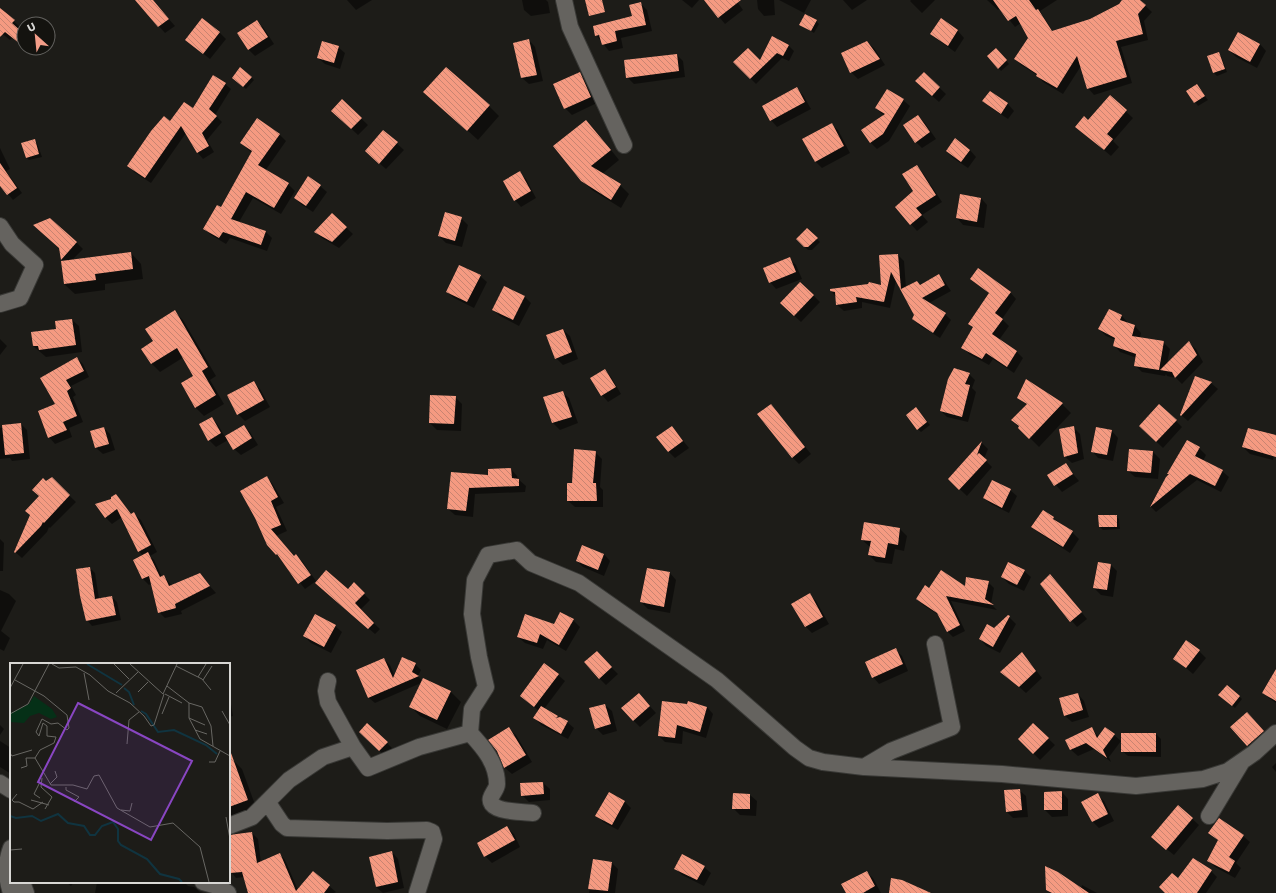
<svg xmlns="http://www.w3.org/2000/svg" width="1276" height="893" font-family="Poppins,sans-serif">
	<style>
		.shadow { fill: #0007 }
		.building { fill: url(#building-back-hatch) }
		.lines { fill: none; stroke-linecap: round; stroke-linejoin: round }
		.minor-casing { stroke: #393936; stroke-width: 18 }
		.minor { stroke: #65635f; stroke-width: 16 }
		.inset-river { fill: none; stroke: #103440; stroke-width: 2 }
		.inset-road { fill: none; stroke: #686763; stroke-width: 1 }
		.view { fill: #8946c2; fill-opacity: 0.15; stroke: #8946c2; stroke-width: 2 }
		.inset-edge { fill: none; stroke: #d8d7d4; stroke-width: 2 }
	</style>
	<defs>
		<pattern id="building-back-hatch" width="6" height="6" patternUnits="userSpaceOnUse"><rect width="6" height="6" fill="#f59a81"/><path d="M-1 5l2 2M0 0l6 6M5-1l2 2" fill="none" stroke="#c88471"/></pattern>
	</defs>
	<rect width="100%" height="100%" fill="#1d1c18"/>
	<!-- shadow -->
	<path class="shadow" d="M146 0H152L175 26 165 33 140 5Z
		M347 0H372L356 10Z
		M522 0H546L548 2 550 13 531 16 524 10Z
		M682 0H699L692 8Z
		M705 0H736L743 10 725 24Z
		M757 0H774L775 15 764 16 758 9Z
		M779 0H811L804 13Z
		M843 0H867L852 10Z
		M911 0H935L922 13 910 1Z
		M987 0H1057L1040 11 1053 32 1090 20 1120 4 1124 0H1139L1152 12 1144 21 1148 40 1121 47 1132 83 1094 95 1088 88 1081 66 1063 94 1043 82 1037 75 1021 65 1015 58 1029 38 1021 23 1015 27 1000 8 998 10Z
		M641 4 647 10 652 31 621 38 623 48 609 51 596 35 633 17Z
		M0 9 20 27 18 30 24 35V47L12 38 10 40 0 32Z
		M941 20 958 31 964 38 955 52 938 40 931 34Z
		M257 21 263 27 274 44 255 56 249 50Z
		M816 21 819 24 814 33 800 24Z
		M219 32 226 39 210 59 186 40Z
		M529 40 535 47 543 81 529 84 522 78 514 44Z
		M867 42 874 48 885 65 858 79 851 72Z
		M1260 44 1266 51 1257 68 1236 57 1229 50Z
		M788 45 794 51 789 61 782 58 756 84 734 62H760Z
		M338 47 345 53 340 69 325 64 318 58Z
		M25 48H38L39 49 34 55Z
		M996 50 1009 64 1001 71 988 56Z
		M1218 53 1221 56 1227 72 1217 76 1214 73Z
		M677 55 683 61 685 77 634 84 627 77Z
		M580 73 587 80 597 103 572 115 565 108Z
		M924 73 946 94 939 102 923 88Z
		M251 77 254 80 246 89 236 81Z
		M225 84 231 89 215 115 222 122 207 140 214 152 203 159 198 153 186 133 151 183 134 172 129 166 170 123 193 109Z
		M1197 86 1208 100 1198 106 1188 92Z
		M796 88 803 95 811 109 777 127 771 120Z
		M425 92 489 106 499 116 478 140Z
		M990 92 1008 104 1014 111 1008 119 990 107 984 101Z
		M1110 97 1133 118 1113 141 1119 147 1111 156 1076 127 1089 121Z
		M342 100 368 125 358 135 339 117Z
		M903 100 910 106 889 141 877 149 870 142 884 116 876 108Z
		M918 116 925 123 936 139 922 148 916 142Z
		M586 121 595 130 619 160 602 174 620 185 629 194 621 208 592 190 582 180Z
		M831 124 838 130 850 153 822 168 815 161Z
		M383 131 404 150 386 169 372 157Z
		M279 134 286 141 265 171 288 184 295 191 281 214 253 198 239 222 265 231 272 238 267 251 230 238 226 244 211 235 204 228 221 209 252 153 241 143Z
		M34 140 37 143 42 157 29 160 26 157Z
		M955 140 970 150 976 157 968 168 953 158 947 151Z
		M0 148 10 169 6 171 22 193 13 200 0 184Z
		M916 167 923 173 942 202 922 215 928 222 917 231 896 207 915 192Z
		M519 173 526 179 536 198 521 207 515 200Z
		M320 186 327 192 313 212 302 205 295 198Z
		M981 198 987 205 984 228 963 225 957 218Z
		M332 214 353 234 339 248 322 238 315 232Z
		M461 218 468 225 462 247 446 243 439 236Z
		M807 229 820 242 812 250H808L797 239Z
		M76 242 83 249 72 260 131 253 141 264 143 279 105 284V290L75 294 64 284V261L61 259 60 248Z
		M898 255 904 261 906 288 921 286 939 276 945 282 951 291 929 303 945 314 951 320 940 338 919 325 913 319 915 315 896 280 890 308 862 302V308L844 311 837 305 836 297 831 291 882 286Z
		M789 258 796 265 802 279 776 289 770 282Z
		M480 276 487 282 474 308 454 298 447 292Z
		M971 279 1010 292 1016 299 1002 319 1009 326 999 340 1017 352 1023 358 1014 373 993 359 989 365 969 354 963 347 974 328 970 324 990 294Z
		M813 295 820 302 801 322 788 310Z
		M524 296 531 303 519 326 500 316 493 310Z
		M175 312 183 320 216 376 210 380 224 404 204 416 195 407V376L184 357 160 372 152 364 154 341Z
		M1122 316 1128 323 1127 324 1135 326 1141 333 1140 338 1163 342 1170 349 1167 364 1189 343 1196 349 1203 362 1182 384 1176 378 1167 376 1166 374 1165 376 1142 372 1135 365 1137 358 1120 352 1114 345 1116 340 1106 336 1099 329Z
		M72 320 79 326 82 352 46 357 33 346 32 333 57 330Z
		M563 330 570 336 578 359 563 365 556 358Z
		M0 339 7 346 0 355Z
		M77 358 83 364 89 377 71 386 76 395 73 397 83 422 69 428 72 437 55 444 49 437 56 405 42 378Z
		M605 370 611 377 621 394 608 402 602 395Z
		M969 374 975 380 972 388 976 392 968 422 947 417 941 411Z
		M1196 377 1211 383 1218 389 1188 421 1181 415Z
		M1027 380 1062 404 1071 413 1039 447 1012 420 1027 405 1019 397Z
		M253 382 260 389 270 407 245 421 238 414Z
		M562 392 569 398 578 423 560 430 553 423 545 398Z
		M455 397 462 404 461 431 437 430 430 423Z
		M771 405 811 454 799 464 792 457Z
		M919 412 930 425 921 432 918 429Z
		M212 418 218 425 225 437 243 426 250 432 258 445 241 455 234 449 228 440 216 447 209 440Z
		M1176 421 1182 427 1163 448 1146 432Z
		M21 424 27 430 30 459 12 461 10 458 0 459V428Z
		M672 427 689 448 675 458 668 451Z
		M1073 427 1080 434 1084 459 1072 463 1065 457 1060 430Z
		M104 428 110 434 115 450 103 454 96 448Z
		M1097 428 1112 431 1118 438 1113 461 1098 458 1092 451Z
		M1276 440V448L1273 460 1250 454 1243 447Z
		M1187 442 1199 448 1206 455 1203 461 1222 471 1229 477 1221 492 1197 480 1156 512 1150 506 1166 478 1170 475 1169 474Z
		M982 443 988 449 984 459 992 467 967 496 949 479Z
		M1130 450 1153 452 1160 459 1158 479 1135 477 1128 471Z
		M595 452 602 459 600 487 603 490V507H575L568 501 573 484Z
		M1065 464 1079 481 1062 492 1048 476Z
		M511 469 517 476 518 479 526 486 525 492 475 494 473 517 455 515 448 509 451 473 489 477Z
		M266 477 272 483 284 503 276 507 287 531 276 536 295 557 296 556 302 561 316 581 305 589 277 554 256 517Z
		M52 479 76 502 50 528 49 527 47 532 22 558 15 552 46 483Z
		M1010 490 1017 496 1009 513 991 504 984 498Z
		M116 495 132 515 134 514 141 520 157 552 150 556 154 560 162 577 164 576 172 586 199 574 216 593 181 611 182 614 165 618 159 612 152 583 149 585 143 579V556L139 551 122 517 112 524 105 517 113 499Z
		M1044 511 1072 532 1079 539 1070 553 1039 533 1033 526Z
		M1116 516 1119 519 1120 529 1103 530 1100 527Z
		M865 523 900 529 907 536 904 551 895 549 892 564 876 562 869 555 871 546H869L862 540Z
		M0 539 4 543 3 571H0Z
		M604 554 610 561 604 576 583 567 577 561Z
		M1111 565 1117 571 1113 597 1101 595 1094 588Z
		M90 568 95 573 99 599 112 597 117 602 121 620 92 626 87 620Z
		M648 569 670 573 676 580 670 613 648 609 641 602Z
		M1024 571 1031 577 1024 591 1009 584 1002 577Z
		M1056 581 1087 619 1077 627 1041 584Z
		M988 582 994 588 991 604 997 610 951 601 965 631 953 637 947 631 940 616 923 605 917 599 930 589 966 587Z
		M354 584 370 600 360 610 380 629 375 634 323 589 348 590Z
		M0 590 9 594 16 601 1 631 10 638 4 651 0 649Z
		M810 595 816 601 829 624 812 633 806 627 793 604Z
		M1008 616 1016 624 1000 653 986 646 980 639 994 629Z
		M573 620 580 627 566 651 547 640 543 649 525 643 518 637Z
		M335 626 342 632 331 653 311 643 304 636Z
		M895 649 902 656 908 671 879 684 873 677Z
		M1199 651 1206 658 1193 674 1174 658Z
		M384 659 390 665 395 677 415 664 421 670 418 676 422 681 451 692 461 702 447 729 420 716 410 706 421 683 375 703 369 698 358 671Z
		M603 659 618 674 606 685 599 678Z
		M1028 660 1042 678 1026 693 1002 672Z
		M1276 671V703L1270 699 1264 693Z
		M558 675 565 681 544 709 567 722 574 728 568 739 541 725 535 718 539 711 521 696Z
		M229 692 233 716 229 717Z
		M1078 694 1084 701 1089 717 1072 722 1065 716 1060 699Z
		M1239 696 1242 699 1235 708 1223 698Z
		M645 701 656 713 640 727 633 720Z
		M605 705 612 711 617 731 603 735 596 728Z
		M707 707 713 714 706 738 683 731 682 744 665 742 659 736Z
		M1254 720 1270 738 1254 752 1232 727Z
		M1033 724 1055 745 1040 760 1019 739Z
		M0 725 4 729 0 735Z
		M1091 728 1099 737 1106 728 1121 741 1109 757 1111 762 1094 749 1078 756 1071 750 1067 740Z
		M509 729 516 735 532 762 512 774 505 768 498 751Z
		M360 732 387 743 393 749 386 757Z
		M1156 734 1161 739V757L1128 756 1122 751Z
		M0 741 11 748V774L0 767Z
		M232 759 242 769 257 810 229 820V760Z
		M1276 763V772L1272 767Z
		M543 783 550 789V800L529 802 522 795 521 784Z
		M1019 790 1026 796 1028 817 1013 818 1007 812Z
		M1045 792H1062L1068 799V816L1052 817 1045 810Z
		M609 793 625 802 631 808 618 830 603 822 597 815Z
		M1097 794 1104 801 1114 821 1099 828 1093 822Z
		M750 795 757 801 756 816 740 815 733 808Z
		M1178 806 1199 825 1174 855 1159 843Z
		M507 828 514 834 520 847 492 863 485 856Z
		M252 833 258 839 261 863 280 854 285 860 298 890 313 872 336 892 334 893H249L245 877 236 878 231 872 229 836Z
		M1210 833 1243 836 1250 842 1236 863 1241 868 1235 878 1215 867 1208 860 1219 841Z
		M392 852 398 859 404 888 383 893 376 887 370 857Z
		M594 861 612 863 618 869 615 893H589Z
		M704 867 711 873 704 886 682 875 675 868Z
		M1211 871 1217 877 1206 893H1166L1178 880Z
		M866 872 873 878 881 893H847Z
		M66 882H74L71 886Z
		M97 882H184L188 886 194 887 200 892 203 893H95Z
		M1082 885 1097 893H1050L1047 890 1081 889Z"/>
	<!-- building -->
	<path class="building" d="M135 0H153L169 19 158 27Z
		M585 0H602L605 12 589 16Z
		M704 0H741L718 18Z
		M993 0H1029L1036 10 1038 9 1052 31 1090 19 1119 4 1122 0H1140L1146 5 1138 14 1143 34 1116 41 1127 77 1087 89 1077 56 1057 88 1036 76 1037 74 1014 59 1028 38 1016 16 1008 21Z
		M641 2 646 25 615 31 617 41 602 45 599 35 595 36 593 26 632 16 629 5Z
		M0 8 15 20 12 23 24 34V47L5 32 0 37Z
		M805 14 817 20 811 31 799 25Z
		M202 18 220 32 203 54 185 40Z
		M941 18 958 30 948 46 930 34Z
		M257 20 268 37 248 50 237 33Z
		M1238 32 1260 44 1250 62 1228 50Z
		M772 36 789 45 783 56 777 53 750 79 733 62 748 48 760 60Z
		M529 39 537 75 521 78 513 43Z
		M322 41 339 46 334 63 317 58Z
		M867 41 880 59 850 73 841 53Z
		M996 48 1007 60 998 69 987 56Z
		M1219 52 1225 69 1213 73 1207 56Z
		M677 54 679 71 626 78 624 60Z
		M240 67 252 77 243 87 232 78Z
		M446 67 490 105 467 131 423 92Z
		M580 72 591 97 564 109 553 84Z
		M924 72 940 87 932 96 915 81Z
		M213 75 226 83 209 109 217 116 202 133 209 146 197 153 181 126 145 178 127 166 151 131 164 116 170 121 184 102 193 108Z
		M1197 84 1205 96 1194 103 1186 91Z
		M797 87 805 102 770 121 762 106Z
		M887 89 904 99 883 134 870 143 861 130 885 114 875 108Z
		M990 91 1008 103 1001 114 982 101Z
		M1110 95 1127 110 1107 134 1113 139 1104 150 1075 127 1084 116 1088 120Z
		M342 99 362 118 351 129 331 111Z
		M918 115 930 132 915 143 903 125Z
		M257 118 280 134 258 165 289 183 274 208 246 192 231 219 266 231 261 245 223 232 219 238 203 229 217 205 221 207 252 151 240 143Z
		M586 120 611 150 591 166 621 184 611 200 581 181 553 146Z
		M832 123 844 146 815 162 802 139Z
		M383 130 398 142 379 164 365 151Z
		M955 138 970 150 961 162 946 151Z
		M35 139 39 154 26 158 21 143Z
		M0 163 17 188 7 195 0 186Z
		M917 165 936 195 916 208 922 215 910 225 895 207 913 191 902 174Z
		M520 171 531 191 514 201 503 181Z
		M308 176 321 185 306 206 294 198Z
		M960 194 981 198 977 222 956 218Z
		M445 212 462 217 455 241 438 236Z
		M332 213 347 227 332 242 314 232Z
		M50 218 77 242 61 260 59 248 33 225Z
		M807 228 818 238 808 247H804L796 239Z
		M131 252 133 269 95 274 96 280 64 284 61 261Z
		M898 254 901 289 917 281 920 285 939 274 945 285 922 298 946 313 933 333 912 319 914 315 891 272 884 302 856 297 857 302 836 305 835 292 830 291V289L868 284 869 282 881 285 879 255Z
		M790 257 796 272 769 283 763 268Z
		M459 265 481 275 467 302 446 292Z
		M978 268 1011 292 995 313 1003 319 992 334 1017 351 1007 367 986 353 982 359 961 348 973 327 968 324 989 293 970 279Z
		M800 282 814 295 794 316 780 303Z
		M504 286 525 296 513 320 492 310Z
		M1109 309 1122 315 1120 320 1135 325 1132 336 1164 341 1159 370 1134 366 1136 354 1113 346 1115 338 1098 329Z
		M175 310 208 367 202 371 216 395 195 408 181 383 193 376 177 348 151 364 141 349 153 341 145 329Z
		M72 319 76 345 39 350 38 346H33L31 332 56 329 55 321Z
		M563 329 572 352 555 359 546 335Z
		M1189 341 1197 355 1175 378 1172 372 1160 370Z
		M77 357 84 371 66 380 71 388 67 391 77 416 63 422 67 430 48 438 38 411 55 404 40 378Z
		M954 368 970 373 965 384 970 385 962 417 940 411 948 379Z
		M605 369 616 387 601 396 590 378Z
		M1195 376 1212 382 1181 416 1180 415Z
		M1026 379 1063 403 1029 439 1018 428 1019 426 1011 420 1027 404 1017 398Z
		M254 381 264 400 237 415 227 395Z
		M563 391 572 417 552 423 543 397Z
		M430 395 456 396 454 424 429 423Z
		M771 404 805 447 792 458 757 414Z
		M1159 404 1177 420 1156 442 1139 426Z
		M916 407 927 422 917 430 906 415Z
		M212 417 221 433 208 441 199 424Z
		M21 423 24 453 5 455 2 425Z
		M244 425 252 438 233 450 225 436Z
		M672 426 683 441 668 452 656 437Z
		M1074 426 1078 453 1064 457 1059 429Z
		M104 427 109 444 95 448 90 431Z
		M1096 427 1112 430 1107 455 1091 452Z
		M1248 428 1276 435V457L1242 447Z
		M1187 440 1200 447 1195 456 1223 470 1215 486 1190 474 1150 507 1166 477 1169 474H1167Z
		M982 441 977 455 979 453 987 460 959 490 948 479Z
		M574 449 596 451 593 483H596L597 501H567V483H572Z
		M1129 449 1153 451 1151 473 1127 471Z
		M1066 463 1073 474 1054 486 1047 475Z
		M511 468 512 478 519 479V486L469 488 466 511 447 509 451 472 488 475V469Z
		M267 476 278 497 271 501 281 525 271 529 294 556 296 554 311 575 298 584 277 554 276 555 267 545 255 518 240 491Z
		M52 477 70 495 44 523 43 522 41 526 15 553 14 552 30 515 25 511 39 496 32 490 43 478 46 481Z
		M992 480 1011 489 1002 508 983 498Z
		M116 494 131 514 134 512 151 545 138 552 117 509 105 518 95 504 111 499V497Z
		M1043 510 1054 517 1053 519 1073 531 1063 547 1031 527Z
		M1098 515H1117V527H1099Z
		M864 522 900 528 898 545 888 543 885 558 868 555 871 541 861 540Z
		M582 545 604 554 598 570 576 561Z
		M148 552 160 577 164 575 169 586 200 573 210 586 175 604 176 608 158 613 149 576 142 579 133 560Z
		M1008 562 1025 570 1017 585 1001 577Z
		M1098 562 1111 564 1107 590 1093 588Z
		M90 567 95 599 112 596 116 615 86 621 80 596 76 569Z
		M647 568 670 572 664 607 640 602Z
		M326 570 348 589 354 582 365 593 355 603 374 623 368 629 315 583Z
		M941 570 965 586 966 577 989 581 985 599 994 605 946 596 960 625 947 632 937 613 916 599 925 585 929 588Z
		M1050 574 1082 612 1070 622 1040 584Z
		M810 593 823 617 805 627 791 604Z
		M560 612 574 619 559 645 540 634 537 643 517 637 525 614 554 624Z
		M315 614 336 625 324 647 303 636Z
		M1008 615 1010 616 993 647 979 639 987 624 994 628Z
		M1186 640 1200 650 1186 668 1173 659Z
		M896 648 903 664 872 678 865 662Z
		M597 651 612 667 599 679 584 662Z
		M1022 652 1036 671 1019 687 1000 672Z
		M402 657 416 663 412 672 419 676 368 698 356 670 384 658 393 678Z
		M544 663 559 674 534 707 520 696Z
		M1276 669V701L1262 693Z
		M423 678 451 691 437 720 409 707Z
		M1227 685 1240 696 1232 706 1218 695Z
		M639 693 650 706 633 721 621 708Z
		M1078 693 1083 710 1064 716 1059 698Z
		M662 701 687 704 688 701 707 707 700 732 677 725 675 738 658 736Z
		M605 704 611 724 595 729 589 708Z
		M541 706 558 716 556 718 560 717 568 721 561 734 533 718Z
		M1247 712 1264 731 1247 746 1230 727Z
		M367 723 388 742 379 751 359 732Z
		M1033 723 1049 738 1033 754 1018 739Z
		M509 727 526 755 504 768 497 751 488 740Z
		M1092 727 1097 738 1105 727 1115 734 1103 750 1107 758 1086 743 1070 750 1065 740Z
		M1121 733H1156V752H1121Z
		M229 753H231L248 800 229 807Z
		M543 782 544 794 521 796 520 783Z
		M1020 789 1022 810 1006 812 1004 790Z
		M1062 791V810H1044V792Z
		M609 792 625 801 612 825 595 816Z
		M733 793 750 794V809H732Z
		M1098 793 1108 814 1092 822 1081 802Z
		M1178 805 1193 818 1166 850 1151 837Z
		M1219 818 1244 835 1229 857 1235 861 1229 872 1207 861 1218 840 1208 833Z
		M507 826 515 840 484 857 477 843Z
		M252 832 257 863 280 853 296 891 313 871 330 885 324 893H248L242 872 230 873 229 835Z
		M392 851 398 882 376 887 369 857Z
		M682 854 705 866 697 880 674 869Z
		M1193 858 1212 870 1197 893H1165L1159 887 1172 873 1178 878Z
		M593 859 612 862 608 891 588 889Z
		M1045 866 1058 872 1089 893H1052L1046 890Z
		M867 871 875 886 863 893H846L841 884Z
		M891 878 902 880 931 893H889Z"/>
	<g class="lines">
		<defs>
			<path id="minor" d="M564 0 570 27 624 145
				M0 226 12 244 35 265 20 298 0 304
				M328 681 326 691 328 702 353 747
				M470 733C483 747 497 763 497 784 497 791 487 797 492 804 498 812 523 812 533 813
				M864 767 891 751 952 727 935 644
				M0 783 11 790
				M268 803 282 824 287 828 387 831 427 830 432 832 434 839 417 893
				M1209 816 1241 763
				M229 826 252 817 289 780 323 757 353 747 368 768 419 747 470 733 472 709 486 687 479 657 472 614 475 580 488 555 517 550 531 563 579 583 717 680 795 748 809 758 823 762 864 767 1002 774 1136 786 1203 779 1228 771 1254 753 1276 733
				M11 848C5 864 6 877 11 893
				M22 882 26 893
				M203 882 217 886 228 893"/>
		</defs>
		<!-- minor casing -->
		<use href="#minor" class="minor-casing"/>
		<!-- minor -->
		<use href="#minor" class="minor"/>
	</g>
	<!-- overview -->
	<g transform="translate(10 663)">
		<rect width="220" height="220" fill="#1d1c18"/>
		<path d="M24 33 42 46 47 54 41 56 29 50 20 53 14 60 0 59V50L19 41Z" fill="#053017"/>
		<path class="inset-river" d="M77 1 112 22M114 25 119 29 124 42M131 48 136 51 148 69 164 67 196 82 207 91M0 153 6 155 22 153 31 158 48 151 58 160 74 163 80 172H85L92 163 103 159 108 166V178L111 182 137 196 150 211 169 216 172 219"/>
		<path class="inset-road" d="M42 1 49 5 66 4 80 12 98 28 120 40 134 53 141 63 144 62 154 31M104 1 119 16M120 1 153 31 167 1M166 3 192 16 201 27M74 10 79 37M188 14 196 1M5 17 34 33 57 52 59 65 57 67 48 60 41 61 32 56 26 69 29 73 33 60 37 63V73L46 74 44 80 30 87 25 95 41 122H63L77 126 84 113 89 112 107 145 140 164 163 160 190 184 199 219M193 17 202 3M157 23 179 40 192 44 201 63 203 83M0 25 13 1M128 29 138 19M106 30 128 9M155 31 172 40M179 40V55L190 76 220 93M212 48 220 62M0 51 18 41 39 1M152 51 159 34M179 55 195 62M185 67 197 71M117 81 119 57 129 49M0 90 2 93 22 87M199 99H205L210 88M11 105 17 103 16 95H25M32 115 31 124 42 134 35 146M29 121 24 131 30 135M40 121 47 114 45 108M56 124V127L69 134 64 139M7 131 2 137 4 139H9L23 146 33 139M21 137 39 142M111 147 120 148 122 140M216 154 220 176M0 187 12 186"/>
		<path class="view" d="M68 40 182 98 141 177 28 119Z"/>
		<rect width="220" height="220" class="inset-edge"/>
	</g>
	<!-- north arrow -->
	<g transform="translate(36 36) rotate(333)"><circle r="19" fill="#14130f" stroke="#62615e"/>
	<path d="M0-3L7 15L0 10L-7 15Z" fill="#f49e89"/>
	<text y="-6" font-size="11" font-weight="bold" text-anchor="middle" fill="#d8d7d4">U</text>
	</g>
</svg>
